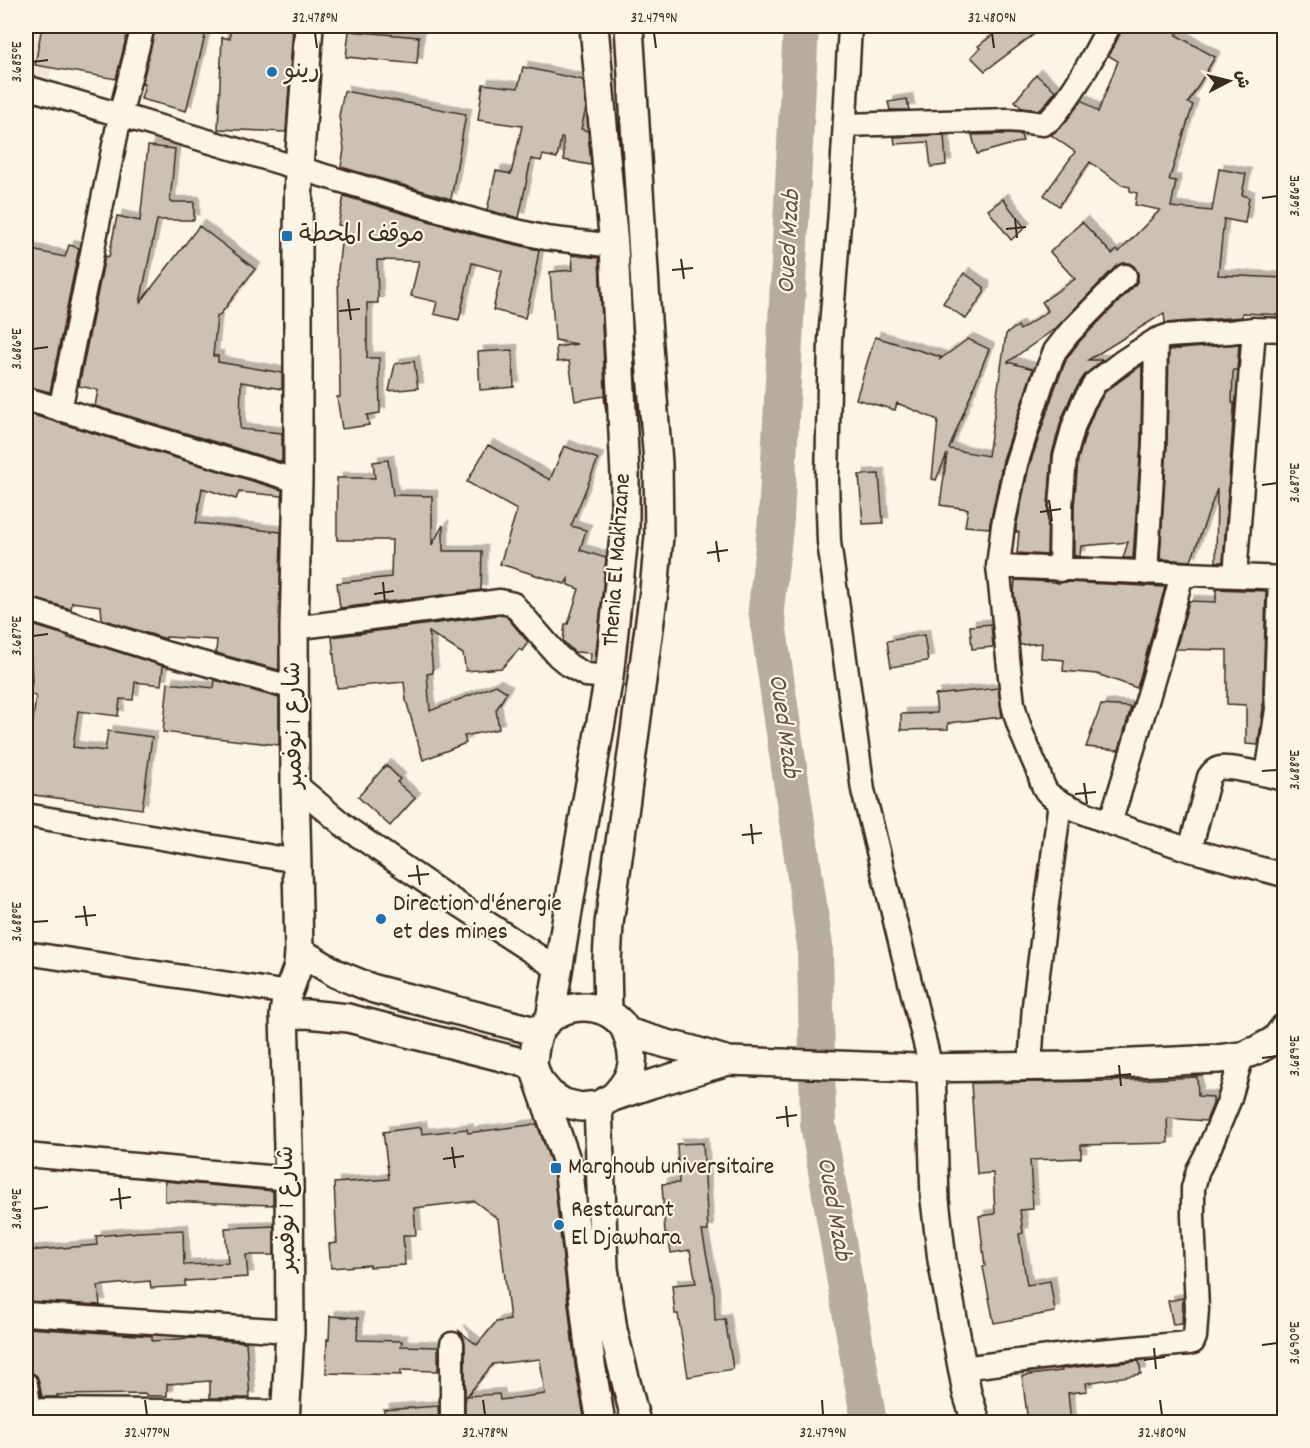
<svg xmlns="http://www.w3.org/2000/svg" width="1310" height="1448" font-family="Dekko,'Playpen Sans Arabic',sans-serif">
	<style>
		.built { fill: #eee6d6 }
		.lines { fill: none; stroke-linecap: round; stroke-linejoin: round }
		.river { stroke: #b7ad9e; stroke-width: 36 }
		.building { fill: #ccc2b3; stroke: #3b2a1e; stroke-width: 1.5; fill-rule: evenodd; filter: url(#shadow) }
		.minor-casing { stroke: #3b2a1e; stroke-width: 27 }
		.major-casing { stroke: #3b2a1e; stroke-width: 32 }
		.minor { stroke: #fcf5e5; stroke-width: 22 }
		.major { stroke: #fcf5e5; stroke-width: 27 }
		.ticks { fill: none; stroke: #3b2a1e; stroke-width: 2 }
		.poi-dot { fill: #1f6fb2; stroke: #fcf5e5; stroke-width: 2 }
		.labels { text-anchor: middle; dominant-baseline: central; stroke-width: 4.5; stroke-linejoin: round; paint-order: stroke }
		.poi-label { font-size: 24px; fill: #3b2a1e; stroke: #fcf5e5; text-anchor: start }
		.street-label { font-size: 24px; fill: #3b2a1e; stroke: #fcf5e5 }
		.water-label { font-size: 26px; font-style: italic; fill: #605144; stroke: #fcf5e5 }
		.neatline { fill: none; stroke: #3b2a1e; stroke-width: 2 }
		.ticks-label { font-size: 15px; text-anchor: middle; fill: #3b2a1e }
	</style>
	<defs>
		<filter id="shadow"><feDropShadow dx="5.5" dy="-5.5" stdDeviation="0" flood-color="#0004"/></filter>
	</defs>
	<rect width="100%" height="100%" fill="#fcf5e5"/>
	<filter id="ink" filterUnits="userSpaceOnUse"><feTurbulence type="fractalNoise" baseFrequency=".0167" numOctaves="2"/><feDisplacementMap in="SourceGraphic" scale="12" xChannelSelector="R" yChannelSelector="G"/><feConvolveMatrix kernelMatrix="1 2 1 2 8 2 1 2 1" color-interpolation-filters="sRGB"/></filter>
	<g filter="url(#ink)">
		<!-- built -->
		<path class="built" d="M26 26H61L48 85 26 78Z"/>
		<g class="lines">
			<!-- river -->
			<path class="river" d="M801 26 776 519 766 609 815 946 818 1124 869 1422"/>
		</g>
		<!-- building -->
		<path class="building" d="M42 26H129L116 79 35 65Z
			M156 26H181L206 32 186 111 141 99 145 84H142Z
			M230 26H293L286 132 218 129 222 37 230 39Z
			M1005 26H1045L985 71 971 57 980 48 978 46Z
			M1122 26H1185L1176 35 1215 57 1188 103 1193 105 1169 180 1176 181 1171 207 1212 211 1219 169 1246 174 1242 195 1249 197 1245 223 1224 219 1218 275 1284 278V315L1242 313V317L1165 323 1164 313 1088 360H1102L1084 376 1071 396 1061 421 1052 454 1048 505 1047 555 1017 553 1019 532H1016V527L1029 467 1055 388 1067 358 1079 342 1135 285 1138 280V273L1134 266 1129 263H1122L1116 266 1056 328 1008 362 1033 369 1003 460 989 528 965 526 968 509 940 505 947 454 936 480 932 479 938 420 897 403 895 410 856 399 875 337 941 357 939 360 968 339 989 349 949 449 988 456 1006 334 1018 326 1020 330 1048 311 1042 302 1075 279 1050 252 1082 222 1112 254 1117 250 1119 252 1160 210 1135 205 1137 193 1130 191V187L1122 185 1090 162 1059 206 1044 195 1075 152 1051 135 1064 124 1082 100 1098 112 1118 61 1109 56 1121 32Z
			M349 31 419 37 417 64 346 57Z
			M523 67 583 80 586 108 581 129 588 131 591 165 564 160 563 138H561L557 158 543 155 541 161 531 159 519 218 487 210 496 171 511 174 522 126 478 120 483 84 518 88Z
			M1036 75 1056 91 1040 110 1022 108 1015 101Z
			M344 91 466 114 451 199 341 167 344 149 339 116Z
			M907 99 909 110H890L888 102Z
			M1008 134 1021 135 1023 141 977 154 972 135Z
			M944 135 946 165 931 167 928 142 895 144 894 137Z
			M148 146 175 149 170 202H194V220H157L140 303 199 226 255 269 219 316H217L213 356H218V362L282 373V389L241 382 240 429 282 433V462L95 406 98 390 79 386 105 256 109 257 117 216 140 221Z
			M344 196 479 236 539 250 535 273H536L525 318 493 310 502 271 472 263 459 320 434 314 437 302 411 296 419 261 377 260 378 303H367V358H379L380 413 367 415 369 425 342 429 337 397H340L338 270 343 226 338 225Z
			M1003 199 1025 228 1011 240 988 210Z
			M69 245 79 248 50 392 26 386V249L65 257Z
			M572 255 599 258 606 413 604 396 575 401 569 361 557 362 556 347 577 344 555 340 550 272 573 270Z
			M964 273 984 287V293L966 319 943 303Z
			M1239 344 1237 370H1233L1232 403H1234V408L1223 562H1216L1217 489 1191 561 1160 559 1167 445 1169 350Z
			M512 350 514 387 480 390 478 352Z
			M414 361 418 388 389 391 395 364Z
			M1142 365 1141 443 1133 558H1123L1128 542 1081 546 1080 556H1074V507L1078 459 1087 429 1095 409 1105 392Z
			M26 413 282 490V496L239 492 236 499 202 488 196 523 281 532 279 670 216 653 217 640 166 637V639L102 619 101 606 72 602 71 609 26 596Z
			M488 445 550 480 564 446 598 459 571 526 586 530 580 550 606 558 595 662H590L591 653 574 652 563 641 565 624H568L579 589 568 585V579L565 584 500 564 517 510 467 482Z
			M388 460 393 495 432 496V545L443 525V551H482L481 590 340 608 337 583 391 577 392 540H337V478H375L373 462Z
			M879 474 883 523 863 524 859 475Z
			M1015 580 1054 582 1059 583 1065 582 1165 587 1137 688 1097 674 1063 671 1064 660 1041 658 1042 643 1020 645 1014 592Z
			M1216 589 1266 591 1263 690V708L1258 745 1246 744V705L1227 704V650L1176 649 1189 601 1216 602Z
			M499 615 506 616 528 642 522 651 519 649 502 668 466 671 463 654 429 632 433 673 427 674 430 711 496 685 507 692 496 710 499 729 464 736 466 743 423 760 406 700 404 682 337 688 332 637Z
			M29 624 68 636V638L77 639 163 666 161 685 135 682 133 700 120 699 118 716 78 711 73 747 105 751 108 731 152 737 142 809 26 794V777L36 696 30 695 32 681 30 643H27Z
			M991 624 993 647 972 649 970 626Z
			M924 635 928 661 891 667 887 641Z
			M215 680 279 698V745L163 732 168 683 214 688Z
			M998 688 1002 717 948 723V729L901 730V714L937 713 935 695Z
			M1101 705 1131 707 1119 750 1086 747Z
			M386 765 400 779 397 782 415 798 390 826 358 797Z
			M1197 1077 1198 1096 1213 1097V1104L1206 1121 1167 1118 1168 1143 1081 1145V1158L1030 1160 1033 1209 1020 1210 1023 1233 1019 1234 1027 1285 1050 1281 1055 1312 994 1323 983 1267 985 1266 979 1216 995 1214 993 1173 977 1174 971 1083 1113 1081Z
			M537 1124 553 1169 575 1366 585 1422H465V1344L464 1338 458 1330 477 1345 496 1322 510 1320 498 1219 474 1201 414 1208 416 1235H403L405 1265 370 1267V1265L331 1268 329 1244 337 1243 334 1183 389 1179 383 1132 421 1127 422 1134 467 1129 468 1133ZM540 1359 545 1394 500 1400 499 1394 467 1396 493 1364Z
			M703 1143 708 1231H702L714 1294 715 1321 725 1319 733 1369 688 1377 678 1314H675L672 1285 696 1283 690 1250 671 1253 668 1234H665L662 1184 679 1183 677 1144Z
			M165 1181 273 1191V1205L165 1201Z
			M274 1226V1255H246L248 1277 185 1281V1286L151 1288 150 1281 98 1286 100 1305 26 1301V1251L97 1245 96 1236 139 1232 183 1230 184 1265 228 1263 225 1228Z
			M1183 1298 1182 1324 1173 1325 1168 1301Z
			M330 1316 358 1318 357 1340 402 1341 401 1346 438 1347V1371L401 1370V1375L326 1373 327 1339 329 1340Z
			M26 1328 152 1336V1341L193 1338 246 1342 250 1398H210V1381L167 1384V1396H146V1394L57 1395 58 1397H42L39 1382 37 1376 31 1372 26 1371Z
			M1139 1361 1141 1374 1086 1383 1087 1391 1068 1393 1071 1422H1028L1022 1376 1062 1371 1061 1369 1085 1366Z
			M438 1406 439 1422H384V1410Z"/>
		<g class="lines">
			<defs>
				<path id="minor" d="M850 26 840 211 830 340 827 480 829 542 863 790 931 1068
					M26 87 483 223 546 238 614 246
					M845 125 1008 120 1021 121 1043 124C1052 120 1057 112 1063 104 1081 80 1095 53 1109 26
					M26 399 298 481
					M60 410 120 116 143 26
					M998 566 1003 525 1016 464 1042 383 1055 351 1069 333 1125 276
					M1060 570 1061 506 1065 457 1074 425 1083 403 1095 383 1122 362 1142 349 1156 340 1167 336 1229 332 1254 329 1284 330
					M1146 573 1154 444 1156 340
					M1182 574C1161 658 1136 740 1110 823L1190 850 1284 875
					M1235 576 1254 329
					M26 609 165 653 294 688
					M294 628 500 601 513 604 558 656 570 666 586 675 609 677
					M1267 775 1277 709 1276 690 1280 578
					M295 784 347 828 443 894 558 969
					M26 815 297 861
					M1110 823C1092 815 1066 808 1050 795 1043 790 1041 779 1038 771 1028 748 1018 728 1013 704L998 566 1284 578
					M1190 850 1209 777C1212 772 1215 769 1220 768 1232 766 1271 776 1284 779
					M26 953 288 993
					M1030 1067 1034 1005 1060 802
					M26 1155 289 1179
					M26 1314 290 1331
					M452 1344V1422
					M962 1368 1088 1352 1189 1343 1193 1342 1195 1337 1197 1309 1193 1216V1188L1198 1170 1209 1149 1229 1101 1242 1056
					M26 1384 30 1411V1422
					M26 1410 285 1412"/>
				<path id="major" d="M299 951 337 974 374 989 539 1032
					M608 1013 607 962 609 924 654 591 659 536 658 463 647 320 629 26
					M284 1015 307 1014 348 1018 533 1065
					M550 1019 579 845 609 677 625 527V475L614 246 594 26
					M627 1032 667 1044 689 1049 728 1061 917 1068 1070 1066 1218 1059 1242 1056 1257 1050 1275 1040 1284 1028
					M931 1068 935 1200 942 1260 967 1393 976 1422
					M540 1082 550 1094 564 1103 581 1107 598 1105 613 1097 651 1084 728 1061
					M598 1105 604 1268 613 1330 636 1422
					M285 1422 290 1331 289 1179 284 1015 286 999 298 966 299 951 295 784 294 628 298 481V237L299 167 309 26
					M601 1422 591 1364 568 1165 533 1065C534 1054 534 1044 539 1033 554 1003 598 998 621 1023 626 1029 628 1036 630 1044 637 1066 628 1082 613 1097"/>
			</defs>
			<!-- minor casing -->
			<use href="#minor" class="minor-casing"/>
			<!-- major casing -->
			<use href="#major" class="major-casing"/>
			<!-- minor -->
			<use href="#minor" class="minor"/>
			<!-- major -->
			<use href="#major" class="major"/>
		</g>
	</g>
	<!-- ticks -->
	<path class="ticks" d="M315 33 317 48M654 33 656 48M992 33 994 48M33 62 48 60M1262 198 1277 196M1015 218 1017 238M1006 229 1026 227M681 259 684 279M672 270 693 268M348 299 351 320M339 311 360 309M33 349 48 347M1262 485 1277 483M1049 500 1052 521M1040 512 1061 509M716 541 719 562M707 553 728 550M383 582 385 603M374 594 394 591M33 636 48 634M1262 771 1277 770M1084 783 1087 804M1075 794 1096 792M751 824 753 844M742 835 762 833M417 865 420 885M408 876 429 874M84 906 87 926M75 917 96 915M33 922 48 921M1262 1058 1277 1056M1119 1065 1121 1086M1110 1077 1131 1074M786 1106 788 1127M776 1118 797 1115M452 1147 455 1168M443 1159 464 1156M119 1188 121 1209M110 1200 131 1197M33 1209 48 1207M1262 1345 1277 1343M1154 1348 1156 1369M1144 1360 1165 1357M145 1400 147 1415M483 1400 485 1415M822 1400 823 1415M1160 1400 1162 1415"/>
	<!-- markers -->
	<g class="poi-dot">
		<circle cx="272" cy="72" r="6"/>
		<rect x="281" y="230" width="12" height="12" rx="3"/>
		<circle cx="381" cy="919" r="6"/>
		<rect x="550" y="1162" width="12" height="12" rx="3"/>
		<circle cx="559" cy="1225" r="6"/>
	</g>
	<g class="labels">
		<!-- poi labels -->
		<g class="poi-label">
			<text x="284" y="72">رينو</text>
			<text x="299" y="236">موقف المحطة</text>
			<text x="393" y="905">Direction d'énergie<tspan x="393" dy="28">et des mines</tspan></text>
			<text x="568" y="1168">Marghoub universitaire</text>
			<text x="571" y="1211">Restaurant<tspan x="571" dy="28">El Djawhara</tspan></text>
		</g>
		<!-- street labels -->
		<g class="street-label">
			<text transform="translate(618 560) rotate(-86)">Thenia El Makhzane</text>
			<text transform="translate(295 725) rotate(-91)">شارع 1 نوفمبر</text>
			<text transform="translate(288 1209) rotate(-91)">شارع 1 نوفمبر</text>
		</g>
		<!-- water labels -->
		<g class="water-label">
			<text transform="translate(790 242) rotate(-87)">Oued Mzab</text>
			<text transform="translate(783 726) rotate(82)">Oued Mzab</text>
			<text transform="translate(833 1209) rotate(80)">Oued Mzab</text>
		</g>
	</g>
	<!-- margin -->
	<rect width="1310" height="1448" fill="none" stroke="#fcf5e5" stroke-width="66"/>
	<!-- north arrow -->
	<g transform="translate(1229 81) rotate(83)" stroke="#fcf5e5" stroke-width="4.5" paint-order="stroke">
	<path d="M0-4.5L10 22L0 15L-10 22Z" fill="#3b2a1e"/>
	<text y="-9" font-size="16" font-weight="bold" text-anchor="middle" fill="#3b2a1e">ش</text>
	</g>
	<rect x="33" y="33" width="1244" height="1382" class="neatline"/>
	<g class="ticks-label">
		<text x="315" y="22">32.478°N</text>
		<text x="654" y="22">32.479°N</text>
		<text x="992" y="22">32.480°N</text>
		<text transform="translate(16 62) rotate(-90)" y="5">3.685°E</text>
		<text transform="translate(1294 196) rotate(-90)" y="5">3.686°E</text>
		<text transform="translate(16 349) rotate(-90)" y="5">3.686°E</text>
		<text transform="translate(1294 483) rotate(-90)" y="5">3.687°E</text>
		<text transform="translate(16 636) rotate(-90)" y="5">3.687°E</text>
		<text transform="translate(1294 770) rotate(-90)" y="5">3.688°E</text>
		<text transform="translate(16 922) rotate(-90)" y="5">3.688°E</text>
		<text transform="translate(1294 1056) rotate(-90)" y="5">3.689°E</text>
		<text transform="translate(16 1209) rotate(-90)" y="5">3.689°E</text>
		<text transform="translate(1294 1343) rotate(-90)" y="5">3.690°E</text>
		<text x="147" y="1437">32.477°N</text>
		<text x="485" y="1437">32.478°N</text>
		<text x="823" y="1437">32.479°N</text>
		<text x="1162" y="1437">32.480°N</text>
	</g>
</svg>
